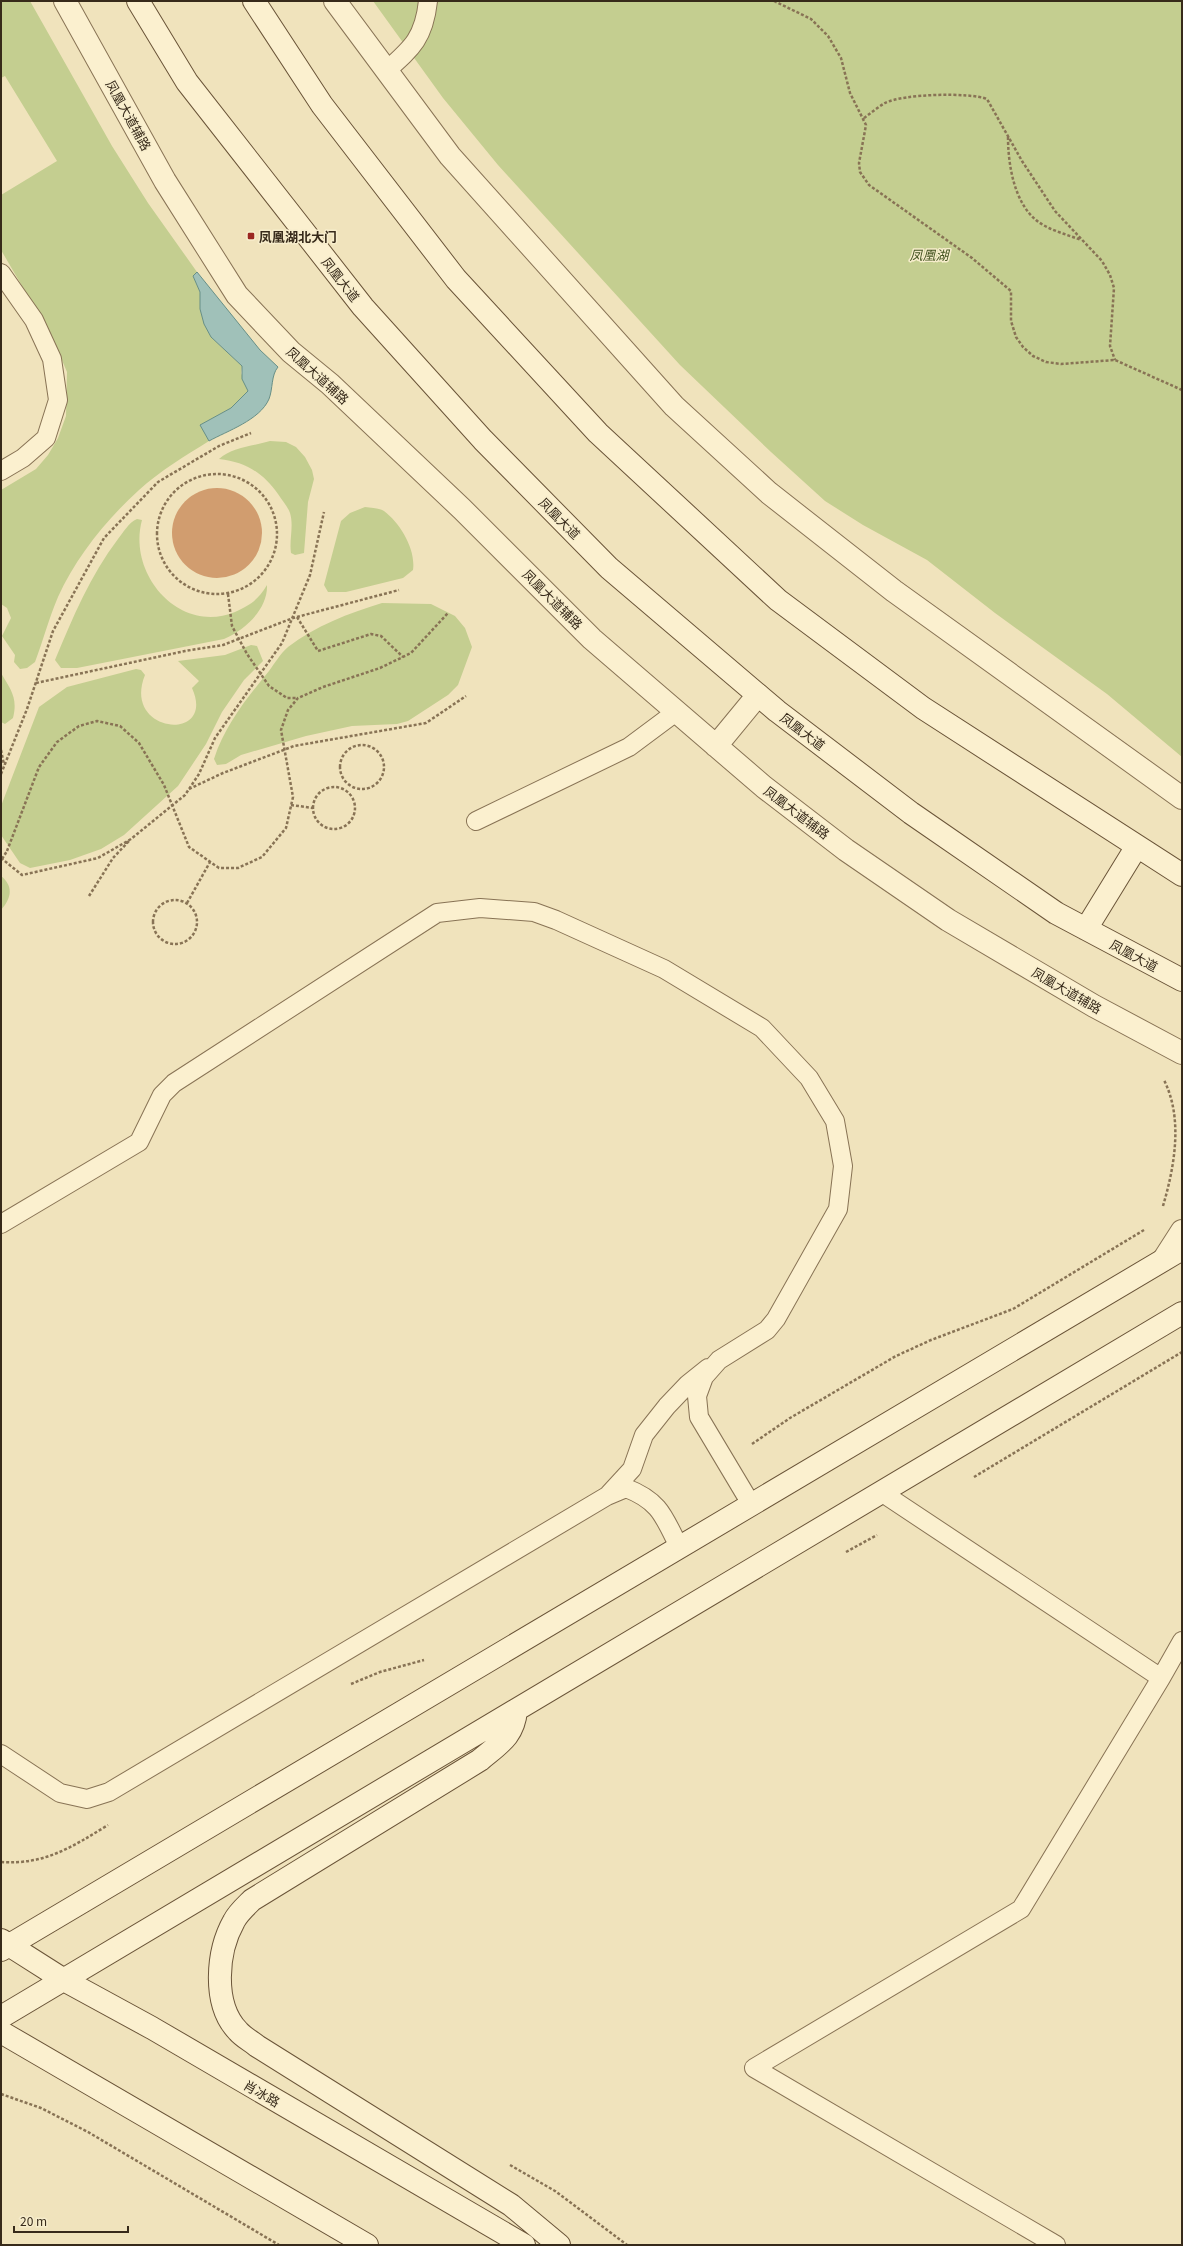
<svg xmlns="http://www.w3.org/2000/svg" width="1183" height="2246" font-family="Georgia,'Noto Sans SC',serif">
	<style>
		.green { fill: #c4ce90 }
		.water { fill: #a0c1b9; stroke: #678f87 }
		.building { fill: #d19d6f }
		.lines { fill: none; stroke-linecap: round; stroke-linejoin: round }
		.lane-casing { stroke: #887355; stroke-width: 20 }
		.street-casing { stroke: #887355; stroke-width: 24 }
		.secondary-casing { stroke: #6a5438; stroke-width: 24 }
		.path { stroke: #887355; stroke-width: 2.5; stroke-dasharray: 3 2; stroke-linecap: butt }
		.lane { stroke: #fbf0cf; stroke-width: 18 }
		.street { stroke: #fbf0cf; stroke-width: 22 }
		.secondary { stroke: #fbf0cf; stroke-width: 22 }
		.path-bridge { stroke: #887355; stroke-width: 2.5; stroke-dasharray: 3 2; stroke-linecap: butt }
		.poi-dot { fill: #9b2721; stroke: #f7edcc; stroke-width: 1.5 }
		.labels { text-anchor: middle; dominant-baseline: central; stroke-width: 3; stroke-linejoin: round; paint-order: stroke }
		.street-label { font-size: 13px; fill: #372a1a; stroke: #f7edcc }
		.poi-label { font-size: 13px; font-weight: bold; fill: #372a1a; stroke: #f7edcc; text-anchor: start }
		.park-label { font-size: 13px; font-style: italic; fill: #445420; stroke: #f7edcc }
	</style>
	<rect width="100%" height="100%" fill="#f0e3bc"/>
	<!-- green -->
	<path class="green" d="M1 1H30L112 146 148 203 197 272 193 276 200 292V309L211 337 242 366 241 373 248 391 231 408 201 425 209 441C185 456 160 471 139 490 107 519 76 557 58 597 49 618 43 641 35 662L27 668 20 669 14 662 15 655 2 636 11 618 7 608 1 604V490L36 469 48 455 58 438 66 416 67 372 53 339 1 250V195L57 161 5 76 1 78Z
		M373 1H1182V757L1107 694 995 613 927 560 863 525 825 501 771 452 680 365 498 165 443 98Z
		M270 441 286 442 296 447 305 457 312 470 314 479 308 502 304 553 295 555 291 553C289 540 294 526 290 513 288 507 282 500 278 494 263 473 246 462 219 459 232 447 254 446 270 441Z
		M365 507C371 508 379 508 384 511 400 523 416 549 413 570L403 578 346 592H328L324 585 341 521 350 513Z
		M137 519 142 520C127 575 180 635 235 612 250 605 258 600 267 585 268 609 245 630 224 639L77 668H61L55 660C73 617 90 576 118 539 123 533 129 522 137 519Z
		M382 603 431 604 455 616 465 628 472 647 458 685 448 695 408 721 397 724 352 726 306 736 241 755 226 764 217 765 214 759C225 725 247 698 269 671 275 663 280 654 288 647 315 626 349 613 382 603Z
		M251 645 257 646 263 661 244 680 222 712 206 744 178 786 124 835 101 849 70 860 30 868 20 863 1 835V806L39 707 67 687 136 669 141 670 145 675C121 734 217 743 192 688L199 681 178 661 225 655Z
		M1 673C11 690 18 698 13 718L5 724 1 722Z
		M1 876C15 887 10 900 1 910Z"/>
	<!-- water -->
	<path class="water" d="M197 272 260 350 278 367C271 375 273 389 269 399 260 420 227 431 209 441L200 425 231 408 248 391 242 379V366L211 337 204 324 200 309V292L193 276Z"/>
	<!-- building -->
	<path class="building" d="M172 533a45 45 0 1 1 90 0a45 45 0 1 1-90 0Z"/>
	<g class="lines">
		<defs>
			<path id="lane" d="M386 71C412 48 424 38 428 1
				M1 273 34 320 52 359 58 400 46 438 23 458 1 471
				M476 821 629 747 676 712
				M1 1224 139 1142 162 1095 174 1083 437 913 480 908 534 912 556 920 664 969 762 1028 809 1078 835 1121 843 1166 838 1209 776 1319 767 1330 719 1360 704 1377 697 1396 699 1417 751 1504
				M881 1492 1161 1678 1021 1909 754 2068 1056 2245
				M609 1494 632 1469 644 1435 667 1406 688 1384 708 1368
				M1161 1678 1182 1641
				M1 1754 60 1793 87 1799 109 1792 607 1496 626 1488C660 1501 664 1517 679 1547"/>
			<path id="street" d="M65 1 165 181 237 295 291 352 330 384 462 509 592 639 764 787 846 850 948 920 1094 1006 1182 1053
				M335 1 450 156 674 406 769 493 894 591 1182 798
				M716 746 758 695
				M1164 1259 1182 1231"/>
			<path id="secondary" d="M138 1 187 82 363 307 483 440 609 568 777 711 911 813 1056 913 1182 980
				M254 1 322 105 456 279 598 433 778 600 923 708 1182 875
				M1086 929 1137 846
				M516 1710C514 1736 499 1744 480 1760L252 1900C246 1906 238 1913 234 1921 217 1951 212 2004 238 2031 243 2037 251 2041 257 2046L511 2205 559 2245
				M1 1940 64 1980 152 2028 524 2245
				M1 1950 1182 1249
				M1 2017 1182 1313
				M1 2032 367 2245"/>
		</defs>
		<!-- lane casing -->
		<use href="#lane" class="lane-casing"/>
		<!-- street casing -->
		<use href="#street" class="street-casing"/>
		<!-- secondary casing -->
		<use href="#secondary" class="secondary-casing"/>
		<!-- path -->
		<path class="path" d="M774 1 811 19 828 36 841 58 850 93 866 125 859 163 860 172 869 185 972 258 1011 291V321L1016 337 1023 347 1033 356 1046 362 1061 364 1115 360 1182 390
			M864 118C871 113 878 107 885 103 902 94 969 92 987 99L1022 161 1055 211 1102 261 1110 275 1114 288 1110 346 1115 360
			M1008 137C1008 164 1014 202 1036 220 1048 230 1066 234 1081 240
			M157 534a60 60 0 1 1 120 0a60 60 0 1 1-120 0Z
			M297 617 318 651 371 634 381 636 403 657
			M36 683 185 651 223 645 293 618 399 590
			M340 767a22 22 0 1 1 44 0a22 22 0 1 1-44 0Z
			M1 750 4 765
			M1 774 27 709 53 631 104 538 158 482 219 446 251 433
			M313 808a21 21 0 1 1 42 0a21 21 0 1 1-42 0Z
			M189 789 223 773 294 746 426 723 466 696
			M291 805 313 808
			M1 858 22 875 98 858 131 839 185 795 199 774 215 738 282 643 310 575 324 512
			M2 859 7 851
			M89 896 113 858 129 841
			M153 922a22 22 0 1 1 44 0a22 22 0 1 1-44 0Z
			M187 903 210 862
			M1163 1206C1175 1165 1183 1118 1164 1080
			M752 1444 790 1418 896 1356 931 1340 1013 1309 1144 1230
			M974 1477 1182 1352
			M846 1552 877 1535
			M351 1684 380 1672 424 1660
			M1 1862C45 1865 72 1847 108 1825
			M1 2094 41 2108 88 2132 279 2245
			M510 2165 555 2191 627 2245"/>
		<!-- lane -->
		<use href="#lane" class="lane"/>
		<!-- street -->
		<use href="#street" class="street"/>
		<!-- secondary -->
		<use href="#secondary" class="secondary"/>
		<!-- path-bridge -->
		<path class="path-bridge" d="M228 594 232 626 247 654 269 686 287 698H297
			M7 851 39 767 57 742 79 726 97 721 120 726 139 743 164 785 189 847 219 868H238L262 857 286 828 293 797 281 730 288 710 298 698 323 687 380 668 411 653 448 613"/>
	</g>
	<!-- markers -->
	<rect class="poi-dot" x="247" y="232" width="8" height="8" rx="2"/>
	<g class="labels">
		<!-- street labels -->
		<g class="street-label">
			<text transform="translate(129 115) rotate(61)">凤凰大道辅路</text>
			<text transform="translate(341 279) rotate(52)">凤凰大道</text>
			<text transform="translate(318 375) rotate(42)">凤凰大道辅路</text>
			<text transform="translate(560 518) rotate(45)">凤凰大道</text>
			<text transform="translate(553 599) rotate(45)">凤凰大道辅路</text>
			<text transform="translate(803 731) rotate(37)">凤凰大道</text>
			<text transform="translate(797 812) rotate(37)">凤凰大道辅路</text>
			<text transform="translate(1134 955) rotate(28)">凤凰大道</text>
			<text transform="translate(1067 990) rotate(30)">凤凰大道辅路</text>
			<text transform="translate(262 2093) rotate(30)">肖冰路</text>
		</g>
		<!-- poi labels -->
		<g class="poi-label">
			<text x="259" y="236">凤凰湖北大门</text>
		</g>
		<!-- park labels -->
		<g class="park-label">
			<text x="929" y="254">凤凰湖</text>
		</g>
	</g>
	<!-- border -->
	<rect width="1183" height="2246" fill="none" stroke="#372a1a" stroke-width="4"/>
	<!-- scale -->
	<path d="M14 2226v6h114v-6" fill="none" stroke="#372a1a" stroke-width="2"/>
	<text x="20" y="2226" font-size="12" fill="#372a1a" stroke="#f7edcc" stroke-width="3" paint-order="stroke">20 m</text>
</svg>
